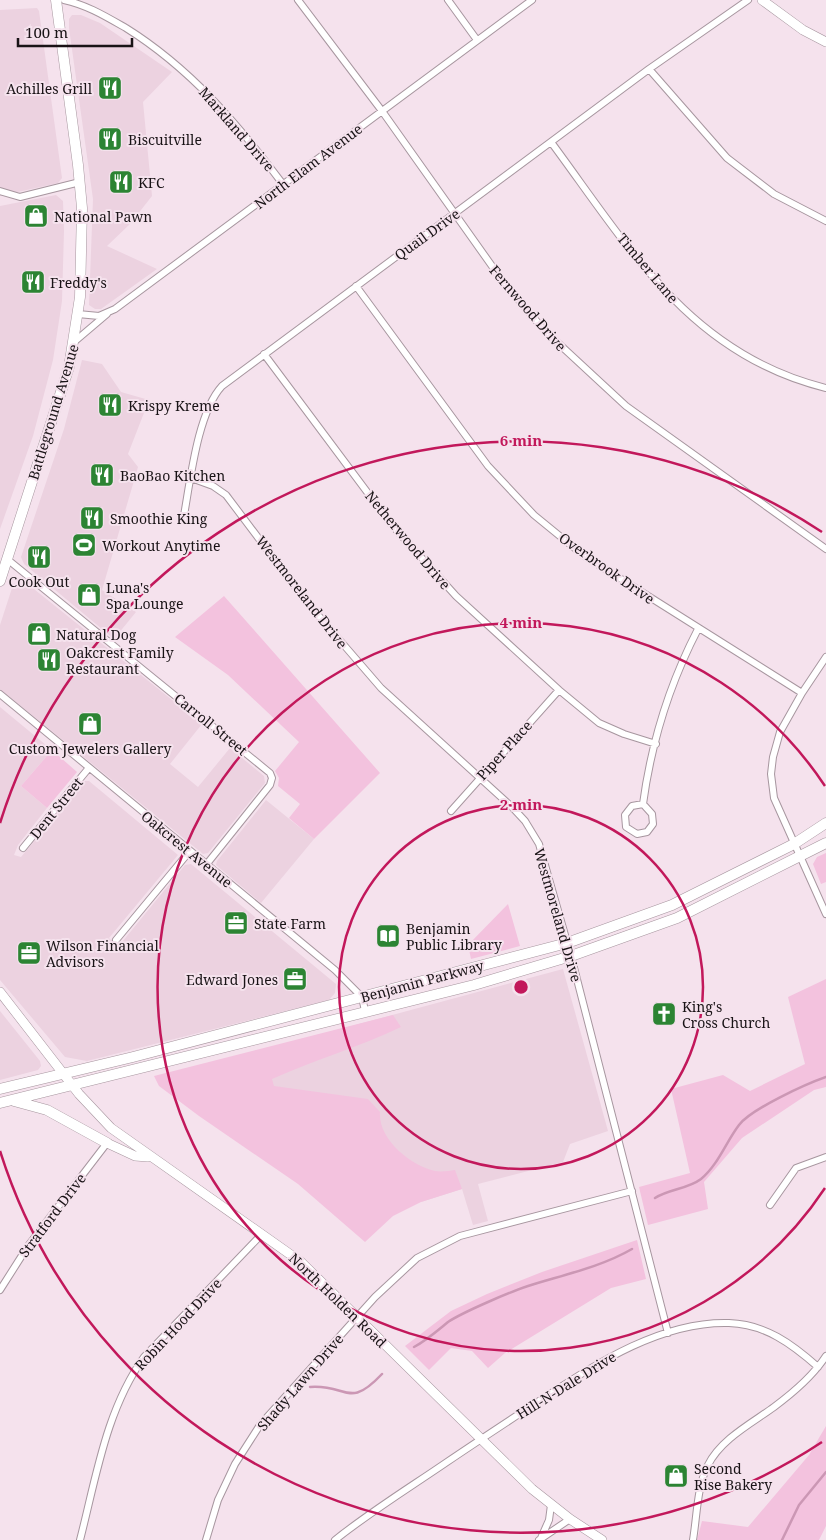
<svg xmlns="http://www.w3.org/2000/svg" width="826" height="1540" font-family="'Noto Serif',serif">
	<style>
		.built { fill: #ecd2e0 }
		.green { fill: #f3c2de }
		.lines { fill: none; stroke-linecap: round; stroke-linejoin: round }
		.stream { stroke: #cb97b4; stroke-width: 2.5 }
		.street-casing { stroke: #a7969f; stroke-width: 8 }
		.secondary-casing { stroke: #a7969f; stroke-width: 10 }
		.primary-casing { stroke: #a7969f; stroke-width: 11 }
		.street { stroke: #fff; stroke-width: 6 }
		.secondary { stroke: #fff; stroke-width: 9 }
		.primary { stroke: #fff; stroke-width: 10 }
		.ring { fill: none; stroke: #c2185b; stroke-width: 2.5 }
		.labels { text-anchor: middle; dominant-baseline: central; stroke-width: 4; stroke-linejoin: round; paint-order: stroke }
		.poi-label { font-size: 14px; fill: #191316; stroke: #f5e2ed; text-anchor: start }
		.street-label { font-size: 14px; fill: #191316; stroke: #f5e2ed }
		.centre { fill: #c2185b; stroke: #f5e2ed; stroke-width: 2.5 }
		.ring-label { font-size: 15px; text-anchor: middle; font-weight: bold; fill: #c2185b; stroke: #f5e2ed; stroke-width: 4; stroke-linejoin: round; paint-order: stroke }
	</style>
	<rect width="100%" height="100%" fill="#f5e2ed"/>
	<!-- built -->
	<path class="built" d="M37 8 39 11 62 178 58 183 0 196V10Z
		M72 15H81L100 23 172 72 143 102 152 196 130 224 107 246 157 269 101 309H95L89 305 93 199 69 28V19Z
		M56 195 63 201 64 231 62 301 53 360 33 436 0 529V206Z
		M82 360 102 364 121 392 149 400 128 454 138 467 102 590 136 612 114 639 24 564 21 557 64 429Z
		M18 581H24L202 724 170 764 198 787 230 748 264 776 265 783 208 853 203 854 0 689V625L13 585Z
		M0 707 52 750 21 786 47 808 18 845 14 855 21 857 85 781H89L178 855 109 938 118 947 185 865 191 864 336 984 335 993 329 1000 87 1061 65 1057 0 980Z
		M266 800 314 839 261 903 216 865 217 861Z
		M563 969 608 1131 570 1144 563 1162 478 1184 488 1221 473 1225 462 1189 421 1202 266 1091 255 1052Z
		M0 1011 40 1061 41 1066 38 1070 0 1080Z"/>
	<!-- green -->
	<path class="green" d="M224 596 380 773 314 839 289 818 300 804 278 786 279 778 275 771 299 742 228 675 175 637Z
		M52 750 77 772 47 808 21 786Z
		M826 853V882L821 884 813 864 817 857Z
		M508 904 520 946 471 959 468 945Z
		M826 979V1087L814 1090 742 1138 704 1182 708 1209 648 1225 639 1187 690 1173 671 1089 723 1075 750 1091 805 1064 788 997Z
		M393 1015 401 1027C359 1047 314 1060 272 1079L274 1086 368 1099 380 1112C378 1139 410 1165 435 1171 441 1172 449 1171 455 1170L462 1189 421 1202 393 1216 365 1242 298 1184 199 1116 159 1086 154 1076Z
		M637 1240 646 1279 611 1288 505 1353 488 1368 472 1351 451 1348 429 1370 405 1346 451 1311 487 1294 542 1272Z
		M826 1426V1526L819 1540H697L702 1521 748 1527 809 1455Z"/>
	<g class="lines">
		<!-- stream -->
		<path class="stream" d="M655 1198C669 1189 688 1189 701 1179 718 1165 726 1142 739 1125 751 1109 806 1084 826 1077
			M414 1347C427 1340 437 1331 448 1322 463 1312 510 1292 528 1286 563 1275 601 1267 632 1249
			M310 1387C348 1384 348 1410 382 1374
			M782 1540 799 1505 826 1472"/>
		<defs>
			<path id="street" d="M64 0C87 5 105 16 126 28 190 68 237 123 282 183
				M298 0 382 111 504 283 545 331 626 406 826 549
				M448 0 477 40
				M649 69 727 158 774 194 826 221
				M551 142C628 246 690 355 826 388
				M0 191 20 197 80 182
				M356 286 488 466 534 515 583 555 802 693
				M78 314 99 316 115 309 532 0
				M74 342 107 314
				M264 354 391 524 456 596 559 690 599 723 624 734 656 744
				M191 478 213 486 226 495 305 600 381 688 512 807 525 821 539 844 571 956 668 1333
				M183 521C190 484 197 413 222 386L649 69 748 0
				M7 559 270 773 272 778 270 785 206 865
				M826 657 802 693 780 732 773 757 771 774 774 798 826 914
				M0 694 335 970 362 997 365 1011
				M643 804 652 814 653 824 647 832 637 834 626 827 625 815 632 806 643 804C651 745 670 683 698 629
				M451 811 559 690
				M23 848 88 769
				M116 940 189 852
				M770 1205 796 1168 826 1157
				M0 1290 28 1246 107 1143
				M541 1538 549 1520 551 1505
				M80 1540C96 1478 106 1410 144 1357L262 1234
				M206 1540 218 1500 235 1464 260 1425 375 1297 417 1258 460 1236 632 1191
				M335 1540C370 1512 409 1488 447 1462 478 1441 510 1420 542 1399 596 1364 661 1321 729 1323 765 1324 792 1344 818 1367
				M539 1540 570 1519
				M693 1540C697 1516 697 1486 708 1465 721 1439 752 1423 774 1407 793 1393 813 1376 826 1356"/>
			<path id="secondary" d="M762 0 803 30 826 42
				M0 992 79 1094 111 1128 301 1262 532 1489 570 1519 602 1540
				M107 1143 135 1156 148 1157"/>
			<path id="primary" d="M0 581 69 367 80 297 82 208 78 165 56 0
				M0 1089 133 1057 567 943 672 905 794 844 826 823
				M14 1101 47 1110 107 1143
				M0 1103 474 985 571 956 677 918 826 843"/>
		</defs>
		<!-- street casing -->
		<use href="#street" class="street-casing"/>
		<!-- secondary casing -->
		<use href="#secondary" class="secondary-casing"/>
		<!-- primary casing -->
		<use href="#primary" class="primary-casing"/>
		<!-- street -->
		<use href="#street" class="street"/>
		<!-- secondary -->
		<use href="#secondary" class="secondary"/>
		<!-- primary -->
		<use href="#primary" class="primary"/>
	</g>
	<!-- distance rings -->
	<g class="ring">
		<circle cx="521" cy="987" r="182"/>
		<path d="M825 1188A364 364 0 1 1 825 786"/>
		<path d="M822 1442A546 546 0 0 1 0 1151M0 823A546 546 0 0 1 822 532"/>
	</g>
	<!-- icons -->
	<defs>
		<symbol id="restaurant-square" viewBox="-11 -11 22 22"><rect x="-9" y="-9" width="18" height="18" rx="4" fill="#2c8433" stroke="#f5e2ed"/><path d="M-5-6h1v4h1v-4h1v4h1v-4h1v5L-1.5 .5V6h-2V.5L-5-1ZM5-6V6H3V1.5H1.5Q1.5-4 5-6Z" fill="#fff"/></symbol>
		<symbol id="shop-square" viewBox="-11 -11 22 22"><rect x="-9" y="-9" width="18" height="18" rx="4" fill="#2c8433" stroke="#f5e2ed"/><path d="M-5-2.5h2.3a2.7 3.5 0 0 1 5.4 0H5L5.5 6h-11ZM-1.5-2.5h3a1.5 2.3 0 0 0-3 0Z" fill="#fff"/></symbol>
		<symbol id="stadium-square" viewBox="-11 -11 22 22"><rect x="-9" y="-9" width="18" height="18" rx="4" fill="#2c8433" stroke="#f5e2ed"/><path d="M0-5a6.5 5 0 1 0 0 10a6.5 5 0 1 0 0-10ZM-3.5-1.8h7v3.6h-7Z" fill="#fff"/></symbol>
		<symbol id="office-square" viewBox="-11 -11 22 22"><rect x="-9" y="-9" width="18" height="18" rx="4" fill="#2c8433" stroke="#f5e2ed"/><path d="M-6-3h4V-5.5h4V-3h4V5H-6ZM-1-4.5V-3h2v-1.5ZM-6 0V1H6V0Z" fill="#fff"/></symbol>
		<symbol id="library-square" viewBox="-11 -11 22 22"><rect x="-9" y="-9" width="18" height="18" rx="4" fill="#2c8433" stroke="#f5e2ed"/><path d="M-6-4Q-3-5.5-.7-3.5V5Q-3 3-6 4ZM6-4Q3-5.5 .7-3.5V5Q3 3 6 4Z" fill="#fff"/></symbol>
		<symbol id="church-square" viewBox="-11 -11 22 22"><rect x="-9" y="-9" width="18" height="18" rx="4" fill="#2c8433" stroke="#f5e2ed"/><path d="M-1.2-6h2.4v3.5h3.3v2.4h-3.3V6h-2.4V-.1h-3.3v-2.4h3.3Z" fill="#fff"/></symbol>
	</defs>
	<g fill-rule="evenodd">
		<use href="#restaurant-square" x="96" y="74" width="28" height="28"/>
		<use href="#restaurant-square" x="96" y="125" width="28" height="28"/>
		<use href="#restaurant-square" x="107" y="168" width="28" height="28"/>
		<use href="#shop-square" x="22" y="202" width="28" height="28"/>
		<use href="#restaurant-square" x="19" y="268" width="28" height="28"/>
		<use href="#restaurant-square" x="96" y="391" width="28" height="28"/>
		<use href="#restaurant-square" x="88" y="461" width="28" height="28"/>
		<use href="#restaurant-square" x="78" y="504" width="28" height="28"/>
		<use href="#stadium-square" x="70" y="531" width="28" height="28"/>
		<use href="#restaurant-square" x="25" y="543" width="28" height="28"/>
		<use href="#shop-square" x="75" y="581" width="28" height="28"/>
		<use href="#shop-square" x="25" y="620" width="28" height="28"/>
		<use href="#restaurant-square" x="35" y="646" width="28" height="28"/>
		<use href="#shop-square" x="76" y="710" width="28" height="28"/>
		<use href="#office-square" x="222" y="909" width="28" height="28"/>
		<use href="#library-square" x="374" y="922" width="28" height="28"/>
		<use href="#office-square" x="15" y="939" width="28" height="28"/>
		<use href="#office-square" x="281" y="965" width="28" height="28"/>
		<use href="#church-square" x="650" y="1000" width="28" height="28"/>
		<use href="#shop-square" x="662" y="1462" width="28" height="28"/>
	</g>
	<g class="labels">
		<!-- poi labels -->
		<g class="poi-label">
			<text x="92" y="88" text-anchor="end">Achilles Grill</text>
			<text x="128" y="139">Biscuitville</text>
			<text x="138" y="182">KFC</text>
			<text x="54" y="216">National Pawn</text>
			<text x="50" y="282">Freddy's</text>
			<text x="128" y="405">Krispy Kreme</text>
			<text x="120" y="475">BaoBao Kitchen</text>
			<text x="110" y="518">Smoothie King</text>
			<text x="102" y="545">Workout Anytime</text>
			<text x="39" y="581" text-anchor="middle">Cook Out</text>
			<text x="106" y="587">Luna's<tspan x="106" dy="16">Spa Lounge</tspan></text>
			<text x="56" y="634">Natural Dog</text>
			<text x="66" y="652">Oakcrest Family<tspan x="66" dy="16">Restaurant</tspan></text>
			<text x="90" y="748" text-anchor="middle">Custom Jewelers Gallery</text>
			<text x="254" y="923">State Farm</text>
			<text x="406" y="928">Benjamin<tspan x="406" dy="16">Public Library</tspan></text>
			<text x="46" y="945">Wilson Financial<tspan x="46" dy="16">Advisors</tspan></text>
			<text x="278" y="979" text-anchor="end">Edward Jones</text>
			<text x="682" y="1006">King's<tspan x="682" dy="16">Cross Church</tspan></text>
			<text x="694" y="1468">Second<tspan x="694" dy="16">Rise Bakery</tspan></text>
		</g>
		<!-- street labels -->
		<g class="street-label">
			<text transform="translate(237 129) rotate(49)">Markland Drive</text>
			<text transform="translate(308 166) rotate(-37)">North Elam Avenue</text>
			<text transform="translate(427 234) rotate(-36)">Quail Drive</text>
			<text transform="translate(648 268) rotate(50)">Timber Lane</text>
			<text transform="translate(528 308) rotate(49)">Fernwood Drive</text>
			<text transform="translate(53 412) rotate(-73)">Battleground Avenue</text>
			<text transform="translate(408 540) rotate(50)">Netherwood Drive</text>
			<text transform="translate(607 568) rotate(35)">Overbrook Drive</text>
			<text transform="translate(302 592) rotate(52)">Westmoreland Drive</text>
			<text transform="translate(211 724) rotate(39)">Carroll Street</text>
			<text transform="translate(504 750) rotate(-48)">Piper Place</text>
			<text transform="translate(56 808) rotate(-51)">Dent Street</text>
			<text transform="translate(187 849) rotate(39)">Oakcrest Avenue</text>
			<text transform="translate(558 915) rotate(74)">Westmoreland Drive</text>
			<text transform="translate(422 981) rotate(-15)">Benjamin Parkway</text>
			<text transform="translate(52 1215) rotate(-53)">Stratford Drive</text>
			<text transform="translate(338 1300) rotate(44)">North Holden Road</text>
			<text transform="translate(178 1324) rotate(-47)">Robin Hood Drive</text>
			<text transform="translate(300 1382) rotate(-49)">Shady Lawn Drive</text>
			<text transform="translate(566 1385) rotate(-32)">Hill-N-Dale Drive</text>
		</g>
	</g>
	<circle cx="521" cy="987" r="8" class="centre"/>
	<g class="ring-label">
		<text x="521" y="446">6 min</text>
		<text x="521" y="628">4 min</text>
		<text x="521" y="810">2 min</text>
	</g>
	<!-- scale -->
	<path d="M18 38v8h114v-8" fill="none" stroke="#191316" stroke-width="2.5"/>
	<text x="25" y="38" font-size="15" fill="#191316" stroke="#f5e2ed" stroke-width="4" paint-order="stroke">100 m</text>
</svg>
